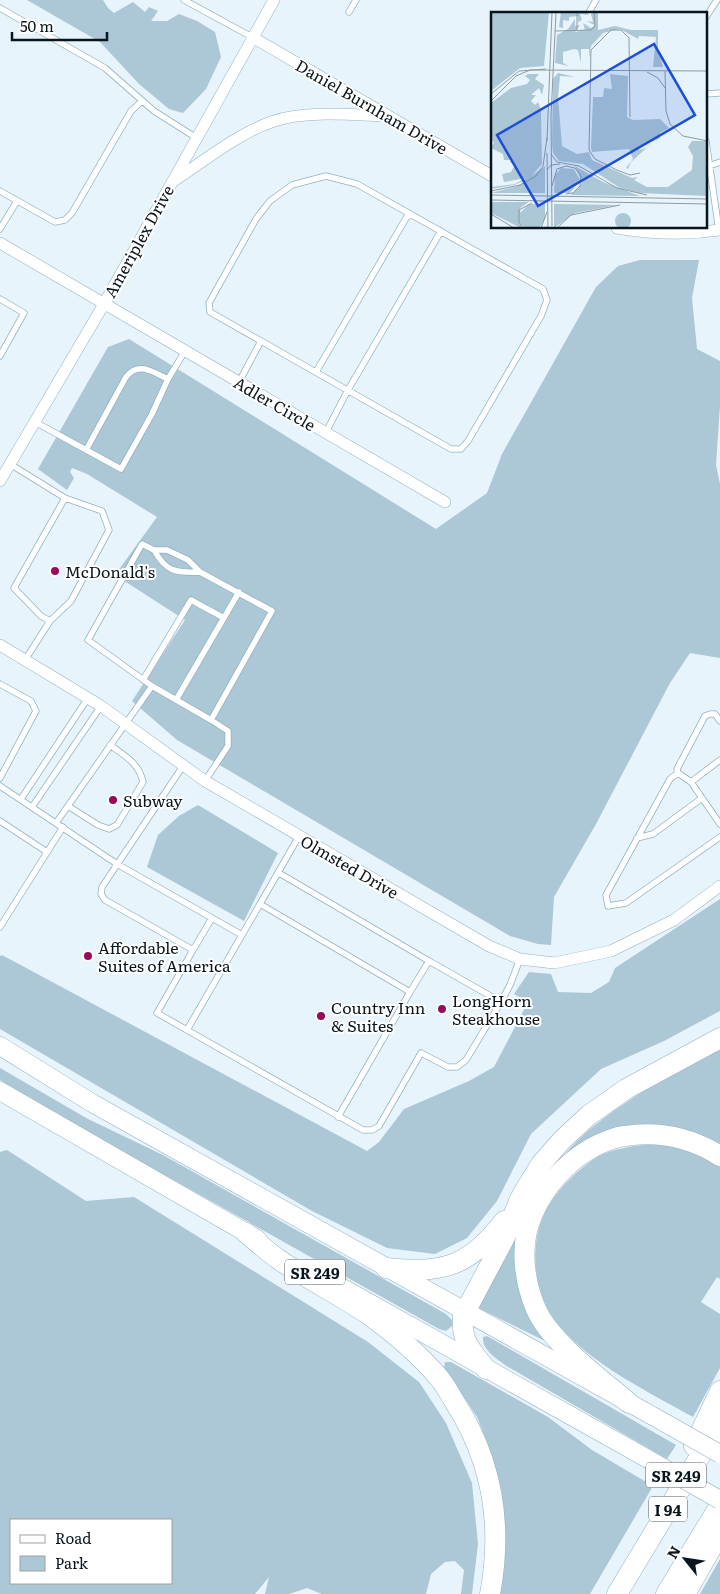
<svg xmlns="http://www.w3.org/2000/svg" width="720" height="1594" font-family="Literata,serif">
	<style>
		.green { fill: #acc7d5; fill-rule: evenodd }
		.lines { fill: none; stroke-linecap: round; stroke-linejoin: round }
		.lane-casing { stroke: #91b2c2; stroke-width: 7 }
		.street-casing { stroke: #91b2c2; stroke-width: 12 }
		.primary-casing { stroke: #91b2c2; stroke-width: 19 }
		.highway-casing { stroke: #91b2c2; stroke-width: 21 }
		.lane { stroke: #fff; stroke-width: 5.5 }
		.street { stroke: #fff; stroke-width: 11 }
		.primary { stroke: #fff; stroke-width: 18 }
		.highway { stroke: #fff; stroke-width: 20 }
		.primary-bridge-casing { stroke: #91b2c2; stroke-width: 19; stroke-linecap: butt }
		.primary-bridge { stroke: #fff; stroke-width: 18 }
		.poi-dot { fill: #9b0a5a; stroke: #fff; stroke-width: 2 }
		.labels { text-anchor: middle; dominant-baseline: central; stroke-width: 4; stroke-linejoin: round; paint-order: stroke }
		.shield { fill: #fff; stroke: #535b60; stroke-width: 1 }
		.shield-label { font-size: 15px; font-weight: bold; fill: #09151c }
		.street-label { font-size: 16px; fill: #09151c; stroke: #fff }
		.poi-label { font-size: 16px; fill: #09151c; stroke: #fff; text-anchor: start }
		.inset-road { fill: none; stroke: #8e9ba2; stroke-width: 1 }
		.view { fill: #1d4ed8; fill-opacity: 0.15; stroke: #1d4ed8; stroke-width: 2.5 }
		.inset-edge { fill: none; stroke: #09151c; stroke-width: 2.5 }
	</style>
	<rect width="100%" height="100%" fill="#e7f4fb"/>
	<!-- green -->
	<path class="green" d="M27 0H103L108 8 114 13 133 2 145 12 149 7 158 11 151 21H167L179 14 197 21 215 32 221 57 206 89 183 113 169 109 139 84 100 42Z
		M640 260H699L692 298 697 349 720 361V405L716 465 720 484V658L690 653 670 683 596 824 554 897 551 945 538 944 510 936 177 740 132 701 185 620 115 575 157 517 87 474 72 468 70 472 74 478 67 490 38 469 108 347 129 339 436 529 487 493 502 454 596 287 618 266Z
		M198 805 278 853 244 921 147 867 158 835 179 816Z
		M720 899V1011L664 1041 601 1069 531 1134 497 1201 467 1238 435 1254 387 1248 312 1211 0 1029V956L2 955 367 1151 379 1142 404 1109 469 1081 494 1067 528 1002 514 994 529 972 551 974 558 992 591 993 609 982 615 968Z
		M720 1048V1147L668 1128 556 1166C589 1117 668 1076 720 1048Z
		M0 1068 88 1119 163 1155 446 1314 452 1320V1326L446 1331 439 1329 127 1154 0 1080Z
		M652 1144C677 1147 699 1151 720 1167V1279L717 1277 701 1302 720 1314V1368L693 1417C647 1391 594 1366 559 1326 532 1295 527 1240 549 1205 560 1186 579 1169 597 1157 613 1148 634 1146 652 1144Z
		M7 1150 86 1201 134 1197 368 1342 419 1382 446 1423 472 1483 478 1544 472 1594H461L464 1570 455 1561 445 1562 431 1574 426 1594H322L307 1588 289 1594H265L269 1577 255 1594H0V1152ZM11 1520H171V1583H11Z
		M522 1218 544 1338 545 1341 474 1306Z
		M487 1336 676 1445 667 1459 505 1365C496 1358 482 1350 483 1337Z
		M445 1362H451L548 1417 592 1450 653 1486 590 1594H499L504 1538 502 1493 492 1456 477 1417 444 1367Z
		M720 1559V1594H700Z"/>
	<g class="lines">
		<defs>
			<path id="lane" d="M184 0 252 37
				M0 8 105 68 154 111 195 137
				M349 12 356 0
				M588 14 596 0
				M706 17 717 0
				M706 94 720 93
				M706 141 719 231
				M709 166 720 162
				M0 191 55 222 65 220 72 213 131 111 142 101
				M0 229 17 201
				M0 299 24 313 0 356
				M316 372 409 213
				M239 382 261 341 451 449H461L468 441 541 316 547 300 543 289 357 184 326 176 292 185 270 201 256 219 209 303 210 312 261 341
				M35 422 121 469 152 414 168 379 185 351
				M326 432 348 390 441 231
				M86 450 126 377C139 361 152 372 168 379
				M10 464 65 498 102 511 109 530 71 601 50 621 41 616 14 588 65 498
				M154 550C166 572 176 573 200 572
				M25 660 50 621
				M143 680 191 600 224 618
				M0 684 31 701 36 711 0 778
				M176 700 239 592
				M183 766 102 887 101 894 105 900 193 950 212 918
				M678 773 677 769 705 716 710 714H715L720 721
				M205 781 228 746V731L211 720
				M691 782 720 760
				M0 786 117 864 242 935 260 904
				M21 799 88 698
				M68 806 98 825 109 829 117 825 143 782C139 763 125 756 110 745
				M32 807 101 706
				M0 821 47 852
				M56 823 152 686 88 640 142 544 154 550H167L188 560 200 572 272 611 211 720 152 686
				M720 824 691 782 678 773 670 779 606 895 608 906 626 903 720 837
				M299 836 260 904 410 992 429 961 501 1002 510 985 520 959
				M637 838 653 834 702 798
				M279 873 429 961
				M0 927 63 827
				M193 950 157 1013 363 1130H372L379 1126 421 1053 448 1067H457L466 1060 501 1002
				M187 1030 242 935
				M338 1117 410 992"/>
			<path id="street" d="M252 37 492 176
				M172 182C203 162 238 133 274 121 306 110 354 115 388 116
				M617 228C651 234 686 235 720 230
				M0 243 445 502
				M0 481 104 304 274 0
				M0 645 101 706 205 781 489 946 520 959 554 963 611 951 674 920 720 886"/>
			<path id="primary" d="M0 1046 92 1103 651 1415
				M0 1091 257 1239
				M341 1287 632 1450"/>
			<path id="highway" d="M246 1233C256 1241 267 1251 278 1259 307 1279 340 1295 369 1315 394 1333 420 1355 440 1379 445 1385 450 1394 454 1401 493 1461 503 1525 490 1594
				M386 1268C442 1274 469 1267 504 1221
				M486 1369C471 1350 461 1342 463 1316L505 1237 519 1201 528 1185 541 1164 562 1140 589 1115 626 1089 720 1038
				M629 1403C601 1379 550 1342 536 1309 526 1286 521 1256 527 1231 538 1189 573 1151 615 1138 620 1136 627 1136 633 1135 665 1132 693 1139 720 1156
				M694 1446 720 1391
				M617 1594 720 1423
				M666 1594 720 1505
				M685 1594 720 1533"/>
		</defs>
		<!-- lane casing -->
		<use href="#lane" class="lane-casing"/>
		<!-- street casing -->
		<use href="#street" class="street-casing"/>
		<!-- primary casing -->
		<use href="#primary" class="primary-casing"/>
		<!-- highway casing -->
		<use href="#highway" class="highway-casing"/>
		<!-- lane -->
		<use href="#lane" class="lane"/>
		<!-- street -->
		<use href="#street" class="street"/>
		<!-- primary -->
		<use href="#primary" class="primary"/>
		<!-- highway -->
		<use href="#highway" class="highway"/>
		<defs>
			<path id="primary-bridge" d="M651 1415 720 1454
				M632 1450 720 1500"/>
		</defs>
		<!-- primary-bridge casing -->
		<use href="#primary-bridge" class="primary-bridge-casing"/>
		<!-- primary-bridge -->
		<use href="#primary-bridge" class="primary-bridge"/>
	</g>
	<!-- markers -->
	<g class="poi-dot">
		<circle cx="55" cy="571" r="5"/>
		<circle cx="113" cy="800" r="5"/>
		<circle cx="88" cy="956" r="5"/>
		<circle cx="442" cy="1009" r="5"/>
		<circle cx="321" cy="1016" r="5"/>
	</g>
	<g class="labels">
		<!-- shield labels -->
		<g class="shield">
			<rect x="285" y="1259.5" width="60" height="25" rx="4"/>
			<rect x="646" y="1462.5" width="60" height="25" rx="4"/>
			<rect x="649" y="1496.5" width="38" height="25" rx="4"/>
		</g>
		<g class="shield-label">
			<text x="315" y="1272">SR 249</text>
			<text x="676" y="1475">SR 249</text>
			<text x="668" y="1509">I 94</text>
		</g>
		<!-- street labels -->
		<g class="street-label">
			<text transform="translate(372 106) rotate(30)">Daniel Burnham Drive</text>
			<text transform="translate(138 241) rotate(-61)">Ameriplex Drive</text>
			<text transform="translate(275 403) rotate(30)">Adler Circle</text>
			<text transform="translate(350 866) rotate(30)">Olmsted Drive</text>
		</g>
		<!-- poi labels -->
		<g class="poi-label">
			<text x="65" y="571">McDonald's</text>
			<text x="123" y="800">Subway</text>
			<text x="98" y="947">Affordable<tspan x="98" dy="18">Suites of America</tspan></text>
			<text x="452" y="1000">LongHorn<tspan x="452" dy="18">Steakhouse</tspan></text>
			<text x="331" y="1007">Country Inn<tspan x="331" dy="18">&amp; Suites</tspan></text>
		</g>
	</g>
	<!-- overview -->
	<g transform="translate(491 12)">
		<rect width="216" height="216" fill="#e7f4fb"/>
		<path d="M0 0H58L53 54 29 56 0 79ZM70 0H95L98 3 89 2 91 8 87 10V4L78 5V9L72 8V16L68 15ZM104 0H107V18L124 14 140 18H167V37L172 55H162L165 25 148 24 147 27 129 17 112 21 100 34 98 46V37H90V51L87 38 83 37 72 40V51L78 54 64 51 66 23 77 17 84 7V14L89 13 84 20 94 18 92 11 100 16 104 13 95 9 102 10 100 2ZM67 61 84 65 69 64 67 85 71 134 86 142 98 140 101 148 141 166 147 165 143 168 156 175H177L201 158 202 144 197 135 201 129H216V184L148 181 129 176 92 152 68 149 62 141 61 132 62 67ZM37 62H48L44 67 53 73 51 83 48 76 40 83H45L40 89 44 93 47 90 50 98 51 152 38 167 23 173 0 177V175L24 172 35 166 13 170 11 162 20 160 24 153 19 150 22 148H13L12 142 0 136 3 130 0 128V91L20 76 36 72 39 68 34 64 17 76ZM119 62 137 64 136 105 142 108 169 107 178 116 169 121V126L149 135 148 138 155 136 162 130 140 150 137 157 135 156 142 147 138 137 101 140 100 136 102 85H112L113 76 121 77ZM54 154V181H0L27 174ZM84 154 112 170 149 184 80 183 91 171ZM70 156 83 157 89 168 79 181H63L64 163ZM0 190H38L29 196 30 216 0 201ZM38 192H54V207L48 216H34L30 212 29 201ZM63 192 126 193 84 201 63 216ZM124 209a8 8 0 1 1 16 0a8 8 0 1 1-16 0Z" fill="#acc7d5"/>
		<path class="inset-road" d="M86 18V0M64 19 100 18 104 14 103 0M174 59 175 99 179 112 192 124 217 129M156 60 167 66 174 76M0 82 28 59 55 57M0 89 25 64 39 58 217 59M139 105 138 26 130 18H120L100 38 98 138 104 147 126 158 139 163 149 161M56 129 61 0M56 141 57 216M60 142 66 150 88 154 126 176 156 183M56 158 60 153 69 152M61 174 66 157 75 154 84 156 90 164 89 174 82 181 75 182M0 179 29 173 45 164 52 154 56 126M0 183 217 187M0 188 217 192M0 202 23 216M61 214 60 104 65 0M32 216 28 210V198L41 191M50 216 56 200M66 216 80 203 129 193"/>
		<path class="view" d="M163 32 204 103 47 194 6 123Z"/>
		<rect width="216" height="216" class="inset-edge"/>
	</g>
	<!-- legend -->
	<rect x="10" y="1519" width="162" height="65" fill="#ffffff" stroke="#9da1a4"/>
	<rect x="20" y="1535" width="25" height="8" fill="#ffffff" stroke="#9da1a4"/>
	<text x="55" y="1544" font-size="15" fill="#09151c">Road</text>
	<rect x="20" y="1556" width="25" height="15" fill="#acc7d5" stroke="#9da1a4"/>
	<text x="55" y="1569" font-size="15" fill="#09151c">Park</text>
	<!-- north arrow -->
	<g transform="translate(685 1559) rotate(300)" stroke="#ffffff" stroke-width="4" paint-order="stroke">
	<path d="M0-4L9 19L0 12L-9 19Z" fill="#09151c"/>
	<text y="-8" font-size="14" font-weight="bold" text-anchor="middle" fill="#09151c">N</text>
	</g>
	<!-- scale -->
	<path d="M12 32v8h95v-8" fill="none" stroke="#09151c" stroke-width="2.5"/>
	<text x="20" y="32" font-size="15" fill="#09151c" stroke="#ffffff" stroke-width="4" paint-order="stroke">50 m</text>
</svg>
